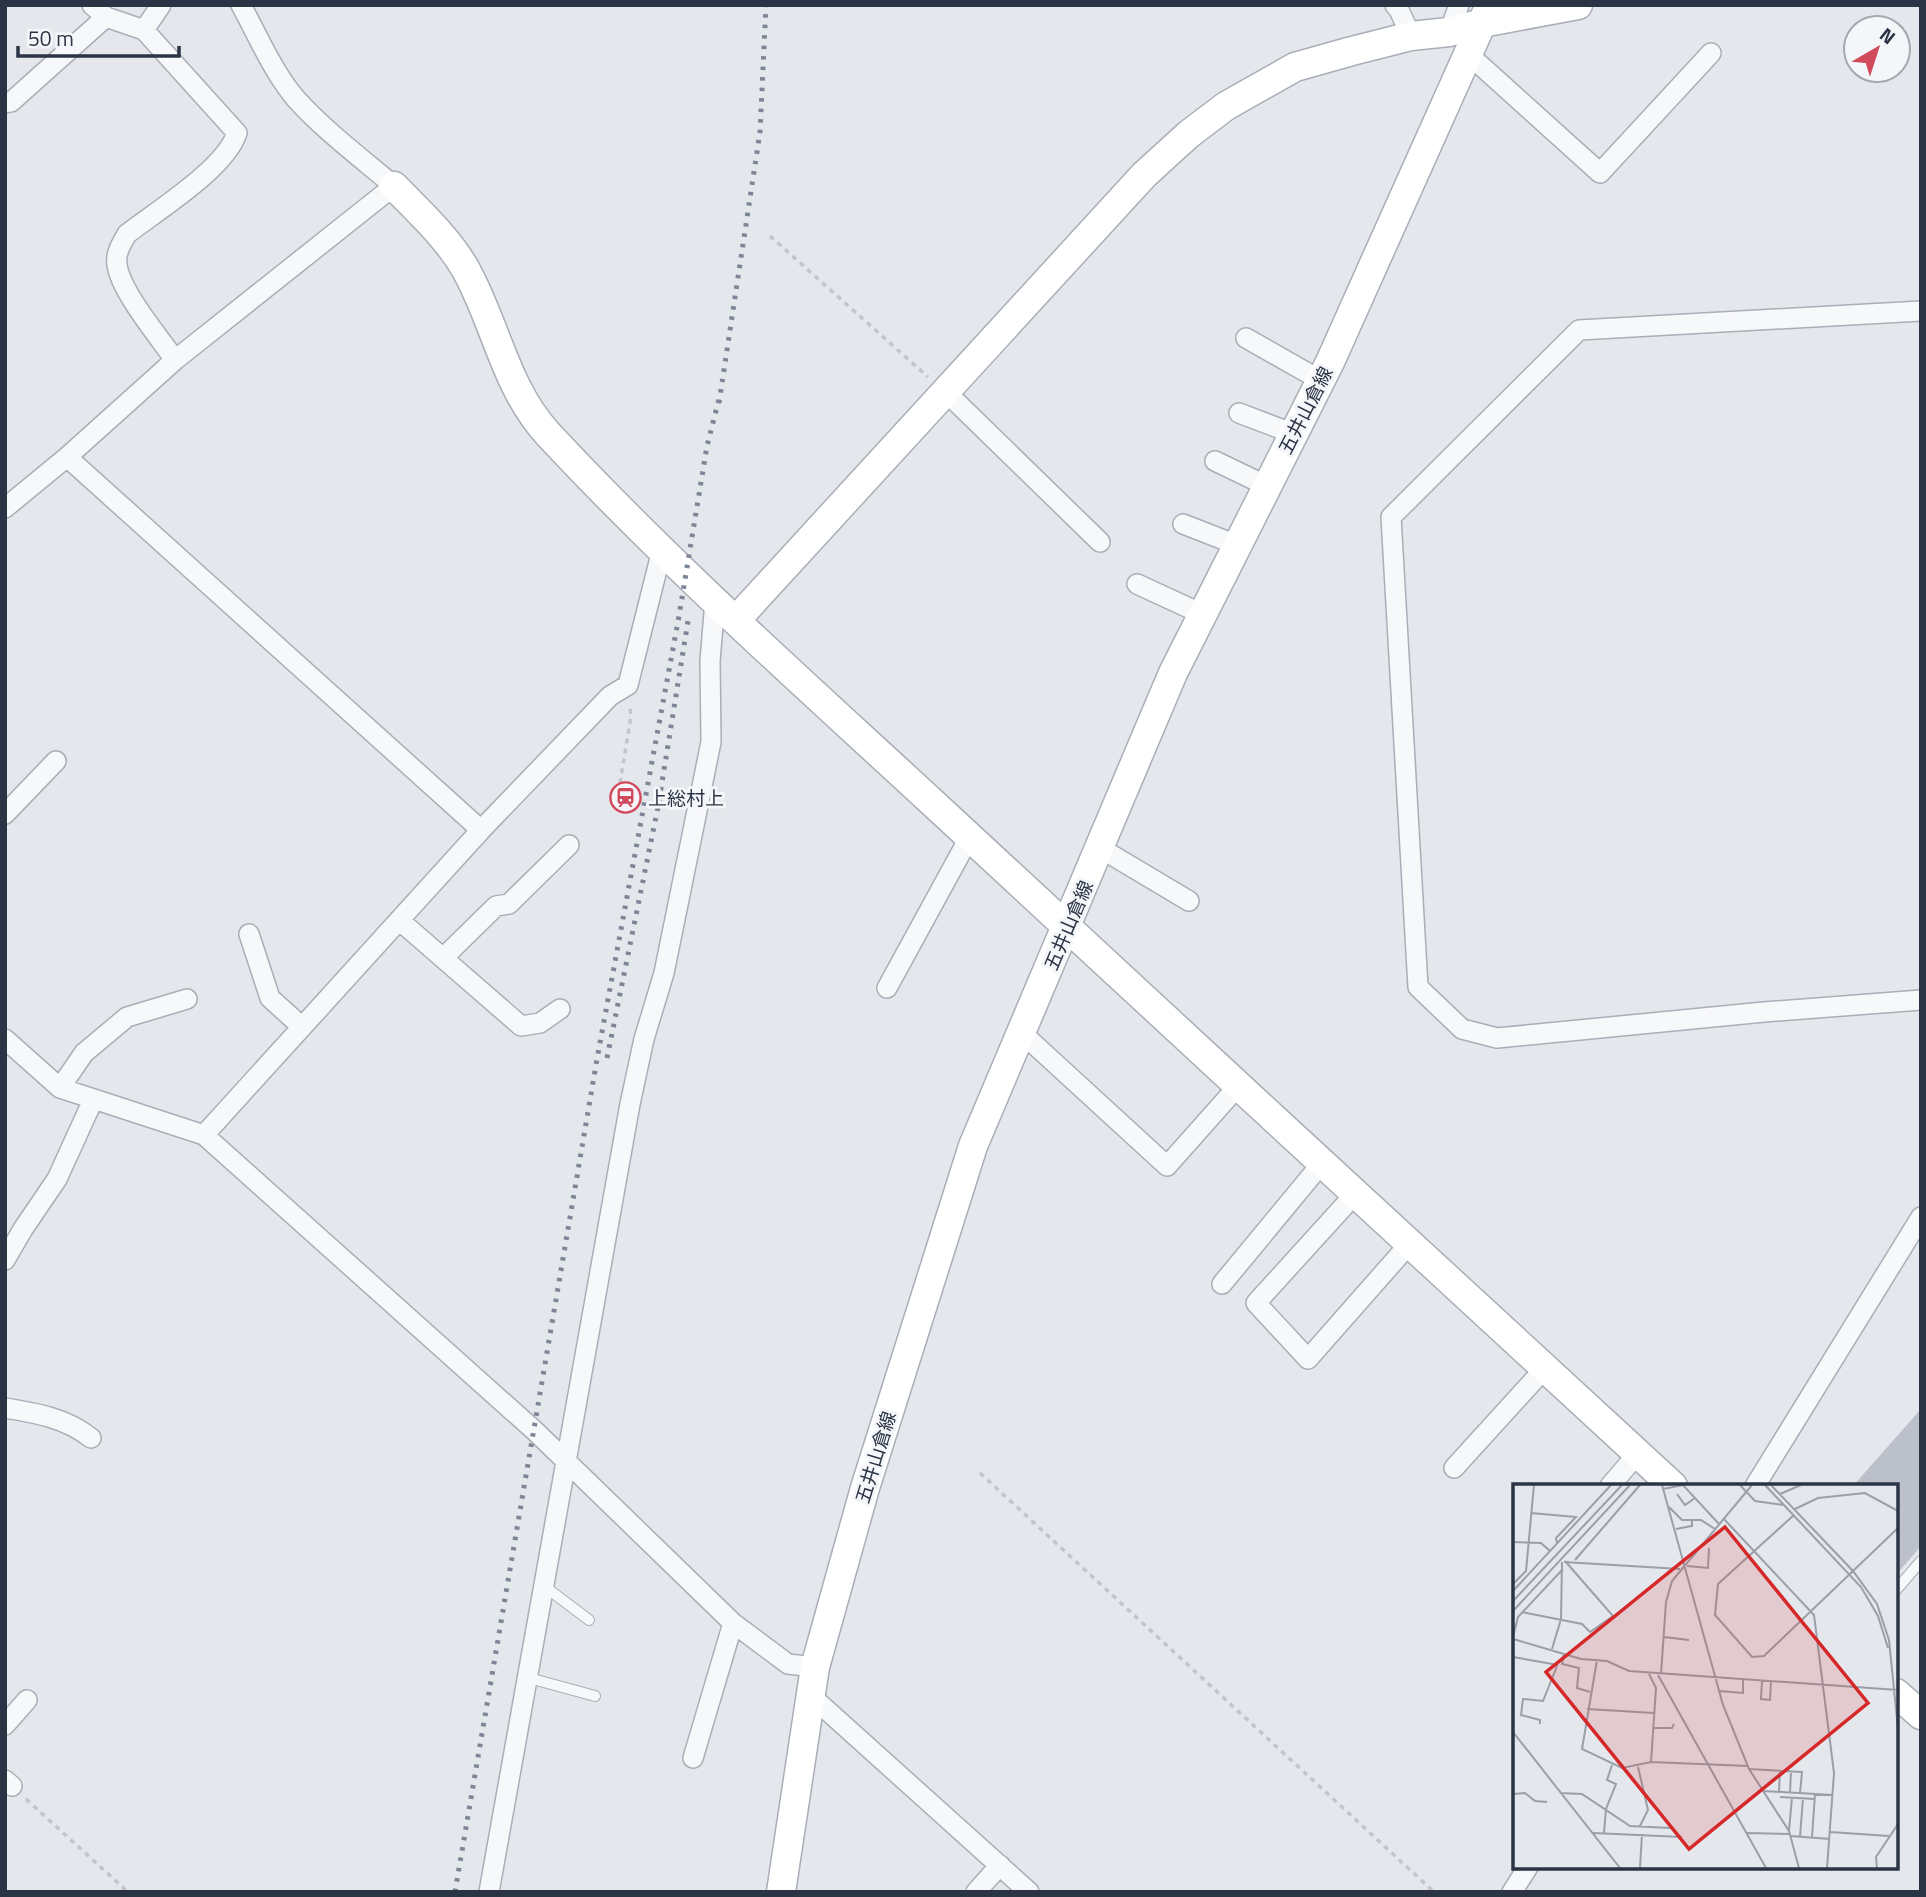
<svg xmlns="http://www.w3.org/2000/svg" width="1926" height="1897" font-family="'Titillium Web','Noto Sans JP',sans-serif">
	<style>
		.building { fill: #bbc0ca }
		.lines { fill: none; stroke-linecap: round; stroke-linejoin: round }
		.lane-casing { stroke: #a9aeb7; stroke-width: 12 }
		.street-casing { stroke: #a9aeb7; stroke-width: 22 }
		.secondary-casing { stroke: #a9aeb7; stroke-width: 31 }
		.path { stroke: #c2c5cb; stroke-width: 3.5; stroke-dasharray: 5 5; stroke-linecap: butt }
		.lane { stroke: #f7f8fa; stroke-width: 10 }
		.street { stroke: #f7f8fa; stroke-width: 19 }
		.secondary { stroke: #fff; stroke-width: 28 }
		.rail { stroke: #7d8696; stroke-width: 5; stroke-dasharray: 3.5 7; stroke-linecap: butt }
		.labels { text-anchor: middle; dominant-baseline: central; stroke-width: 6; stroke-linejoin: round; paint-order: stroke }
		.street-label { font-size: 19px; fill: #2b3445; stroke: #f4f6f9 }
		.poi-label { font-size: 19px; fill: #2b3445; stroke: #f4f6f9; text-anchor: start }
		.inset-road { fill: none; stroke: #9a9fa9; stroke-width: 2 }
		.view { fill: #d62828; fill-opacity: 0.15; stroke: #d62828; stroke-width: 3.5 }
		.inset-edge { fill: none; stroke: #2b3445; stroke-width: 3.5 }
	</style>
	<rect width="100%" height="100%" fill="#e4e7ec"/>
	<!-- building -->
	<path class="building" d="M1921 1409V1546L1896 1575V1486H1853Z"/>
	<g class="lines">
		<defs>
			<path id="lane" d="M544 1586 589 1620
				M1896 1590 1921 1561
				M529 1678 595 1696"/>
			<path id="street" d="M92 5 106 17 144 30
				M161 5 144 30 237 133C225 169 158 210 127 234 122 243 115 253 117 265 121 292 159 337 175 360
				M1395 5 1399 10 1411 36
				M1449 32 1459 5
				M1468 54 1600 173 1711 53
				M5 103 11 102 106 17
				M1921 311 1579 330 1391 517 1418 987 1462 1029 1497 1038 1764 1012 1921 1000
				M1246 338 1320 380
				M945 391 1100 542
				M1239 413 1294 434
				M67 457 481 830
				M1215 461 1267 486
				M5 508 67 457 175 360 394 186C361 158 325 131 296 99 273 72 258 36 241 5
				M1183 524 1237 545
				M1137 584 1202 614
				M5 814 56 761
				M1100 848 1189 901
				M399 920 521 1026 540 1023 560 1009
				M249 934 270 998 302 1027
				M443 958 496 906 509 904 569 845
				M887 988 969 838
				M1022 1033 1167 1166 1239 1085
				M5 1039 60 1088 204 1135 535 1431 733 1623 788 1664 815 1667
				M60 1088 84 1053 127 1017 187 999
				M204 1135 481 830 610 696 628 685 662 550
				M1355 1194 1256 1303 1308 1359 1411 1242
				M5 1260 23 1229 57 1179 93 1100
				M1222 1284 1322 1163
				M5 1408C36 1413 66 1418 91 1438
				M1454 1468 1546 1367
				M1610 1486 1638 1453
				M1755 1486 1921 1217
				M810 1695 1029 1892
				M5 1725 27 1700
				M693 1758 733 1623
				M5 1780 12 1786
				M489 1892 630 1104 644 1039 664 973 711 742 710 661 715 601
				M976 1892 1000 1865
				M1512 1892 1528 1867"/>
			<path id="secondary" d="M394 186C419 212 448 238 466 270 496 324 505 387 548 434 669 564 803 683 934 804 1179 1033 1427 1258 1673 1486
				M736 620 1144 175 1189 134 1226 106 1295 67 1352 51 1411 36 1449 32 1482 23 1578 5
				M1896 1693 1921 1715
				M781 1892 815 1667 865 1488 973 1146 1173 673 1330 362 1490 5"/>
		</defs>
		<!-- lane casing -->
		<use href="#lane" class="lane-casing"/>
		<!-- street casing -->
		<use href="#street" class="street-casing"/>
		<!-- secondary casing -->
		<use href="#secondary" class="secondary-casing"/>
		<!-- path -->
		<path class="path" d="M770 236 928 377
			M620 783 631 716 630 708
			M980 1473 1434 1892
			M26 1799 128 1892"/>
		<!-- lane -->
		<use href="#lane" class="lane"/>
		<!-- street -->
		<use href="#street" class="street"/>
		<!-- secondary -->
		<use href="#secondary" class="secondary"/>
		<!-- rail -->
		<path class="rail" d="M719 403 760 132 766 5
			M607 1058 658 807 688 621
			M455 1892 597 1059 679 616 707 446 720 395"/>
	</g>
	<!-- icons -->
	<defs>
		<symbol id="station-ring" viewBox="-11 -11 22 22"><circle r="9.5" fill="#f4f6f9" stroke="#d1495b" stroke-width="1.5"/><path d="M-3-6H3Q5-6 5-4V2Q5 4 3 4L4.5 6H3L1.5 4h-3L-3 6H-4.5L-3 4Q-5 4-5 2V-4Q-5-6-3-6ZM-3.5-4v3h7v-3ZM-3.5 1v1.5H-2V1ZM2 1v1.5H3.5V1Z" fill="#d1495b"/></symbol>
	</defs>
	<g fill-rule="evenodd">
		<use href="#station-ring" x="608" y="780" width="35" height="35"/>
	</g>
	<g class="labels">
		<!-- street labels -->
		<g class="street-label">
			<text transform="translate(1305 410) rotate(-63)">五井山倉線</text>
			<text transform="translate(1068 925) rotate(-67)">五井山倉線</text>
			<text transform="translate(875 1457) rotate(-73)">五井山倉線</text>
		</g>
		<!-- poi labels -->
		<g class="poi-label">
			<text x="648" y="797">上総村上</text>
		</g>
	</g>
	<!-- overview -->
	<g transform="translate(1513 1484)">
		<rect width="385" height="385" fill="#e4e7ec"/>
		<path class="inset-road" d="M149 1 210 221 236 285 276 347 286 384M227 1 242 17 271 21M252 1 348 103 365 132 375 164M258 1 340 87 364 120 376 156 385 245M150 5 170 1 206 40M164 10 172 21 182 14M267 10 288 1M156 23 169 36H188L202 45M282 25 305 14 352 9 385 27M18 29 63 33 43 54 44 59M281 31 205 100 202 131 239 173 251 172 385 44M210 34 301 131 321 289 314 384M163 45 179 42V36M0 58 28 59 37 67M62 76 127 1M51 78 167 85M174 82 195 84 196 64M0 100 13 87 21 1M0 107 98 1M0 117 109 1M0 127 117 1M9 128 69 140 77 148 100 132 52 77M0 153 5 133 50 85M151 153 176 156M0 155 68 175 94 177 116 187 385 206M39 165 48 135 49 78M51 169 49 180 66 184 64 204 77 208M0 173 45 181M84 176 69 265 109 284 138 278 235 282M136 190 143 204 138 278M148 190 153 118 159 97 239 1M145 191 253 384M249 197 248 215 257 216 258 197M206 207 230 209V196M74 225 141 229M27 240V236L8 231 10 215 30 217 44 182M140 244H159L161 240M0 248 107 384M125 283 135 326 127 342M236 285 289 288 287 309M250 307 319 311M266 308 267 286M47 309 69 310 117 342 158 344M277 309 278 287M0 310 12 309 22 317 34 318M267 313 302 315M276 347 279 313M317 348 376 352M80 349 169 353M91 349 93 325 103 300 94 296 99 281M234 349 277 350M278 352 317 355M287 353 290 314M299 353 302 310M127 384 129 350M364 384 363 373 385 340"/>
		<path class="view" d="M212 43 355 219 176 365 33 188Z"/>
		<rect width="385" height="385" class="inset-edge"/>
	</g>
	<!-- border -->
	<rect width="1926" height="1897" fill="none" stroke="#2b3445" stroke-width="14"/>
	<!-- north arrow -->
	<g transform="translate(1877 49) rotate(39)"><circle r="33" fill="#f4f6f9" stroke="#a4a8b1" stroke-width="2"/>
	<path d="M0-5L12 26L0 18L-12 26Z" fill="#d1495b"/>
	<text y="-10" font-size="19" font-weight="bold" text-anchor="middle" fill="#2b3445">N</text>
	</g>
	<!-- scale -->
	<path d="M18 46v10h161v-10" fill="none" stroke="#2b3445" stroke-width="3.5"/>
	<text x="28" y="46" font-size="21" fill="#2b3445" stroke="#f4f6f9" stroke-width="5" paint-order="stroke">50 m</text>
</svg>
